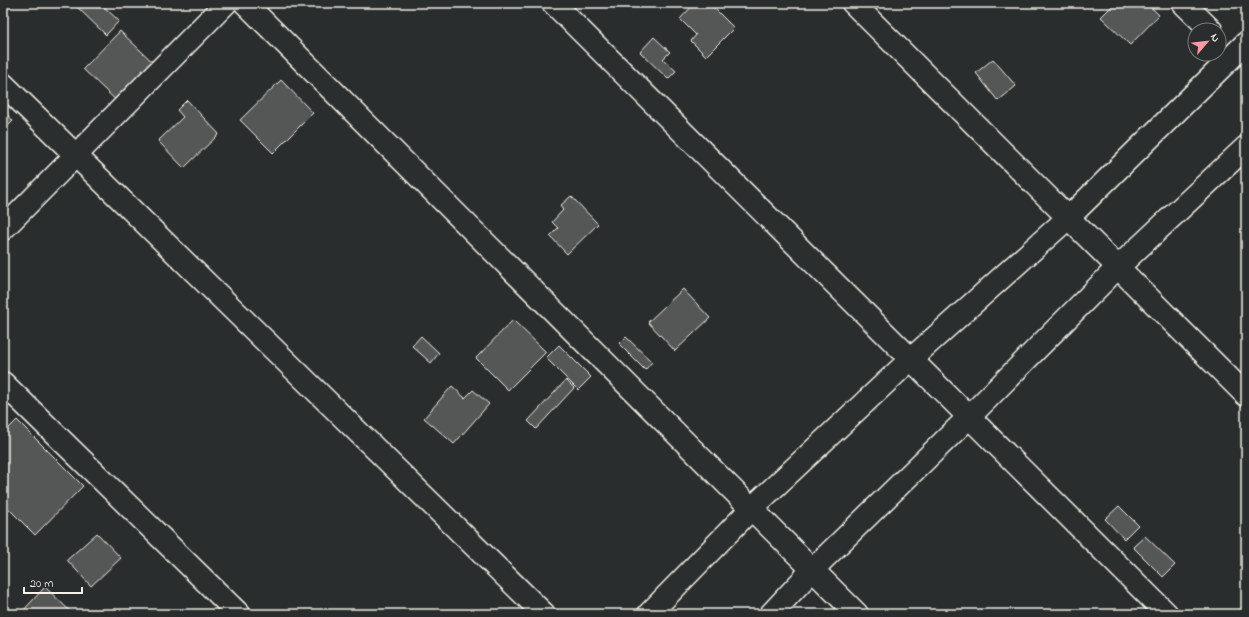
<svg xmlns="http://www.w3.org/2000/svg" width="1249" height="617" font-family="'Indie Flower',sans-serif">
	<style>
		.building { fill: #555756; stroke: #f4f1e8 }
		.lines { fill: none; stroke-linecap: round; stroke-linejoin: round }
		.minor-casing { stroke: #f4f1e8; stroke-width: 25 }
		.minor { stroke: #2a2d2e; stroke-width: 22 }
	</style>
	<rect width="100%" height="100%" fill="#2a2d2e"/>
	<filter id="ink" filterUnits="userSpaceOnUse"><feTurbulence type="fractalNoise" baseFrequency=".025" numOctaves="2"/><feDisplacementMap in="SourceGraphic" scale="8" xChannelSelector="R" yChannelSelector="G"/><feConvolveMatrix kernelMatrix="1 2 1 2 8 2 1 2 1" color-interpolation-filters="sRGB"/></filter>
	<g filter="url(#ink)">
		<!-- building -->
		<path class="building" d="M79 3H100L119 21 106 35 76 6Z
			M695 3H709L734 28 706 56 691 41 696 35 680 19Z
			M1115 3H1147L1159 15 1130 45 1101 17Z
			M120 31 159 68 122 106 83 69Z
			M654 37 670 52 663 59 676 71 668 79 640 52Z
			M993 59 1016 86 998 101 976 73Z
			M281 80 313 113 273 153 240 120Z
			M187 100 219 134 184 168 158 141 183 117 177 110Z
			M3 110 13 121 3 131Z
			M571 196 598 224 567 254 550 236 558 228 552 222 563 210 560 206Z
			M683 289 710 318 675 351 648 322Z
			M513 320 546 352 508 390 476 358Z
			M421 336 439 353 431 363 412 346Z
			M626 337 652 362 645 370 619 344Z
			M559 345 591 377 578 390 546 358Z
			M566 380 574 388 536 429 528 421Z
			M452 386 465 398 473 390 489 404 454 444 424 418Z
			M17 420 83 486 35 535 3 503V434Z
			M1119 506 1138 525 1124 539 1105 519Z
			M97 533 121 558 91 586 67 560Z
			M1145 536 1175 565 1163 577 1133 547Z
			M45 587 71 612 70 614H20Z"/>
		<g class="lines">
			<defs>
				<path id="minor" d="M245 3 857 614
					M553 3 1167 614
					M853 3 1246 395
					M1183 3 1211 30
					M3 84 544 614
					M3 229 226 3
					M3 383 239 614
					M649 614 752 508 911 359 1068 218 1246 43
					M771 614 813 569 969 417 1117 268 1246 147"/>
			</defs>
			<!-- minor casing -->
			<use href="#minor" class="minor-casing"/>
			<!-- minor -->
			<use href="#minor" class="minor"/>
		</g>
	</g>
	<!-- margin -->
	<rect width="1249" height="617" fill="none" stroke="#2a2d2e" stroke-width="16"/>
	<rect x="8" y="8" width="1233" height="601" fill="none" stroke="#f4f1e8" stroke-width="1.5" filter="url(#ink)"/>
	<!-- north arrow -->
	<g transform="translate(1207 42) rotate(62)"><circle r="19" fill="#2a2d2e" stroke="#7b7b78"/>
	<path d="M0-3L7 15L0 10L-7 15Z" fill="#ff9aa2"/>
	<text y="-6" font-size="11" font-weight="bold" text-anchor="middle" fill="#f4f1e8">N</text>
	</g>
	<!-- scale -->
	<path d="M24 587v6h58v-6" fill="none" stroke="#f4f1e8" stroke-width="2"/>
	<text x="30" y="587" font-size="12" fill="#f4f1e8" stroke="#2a2d2e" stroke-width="3" paint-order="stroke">20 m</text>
</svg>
